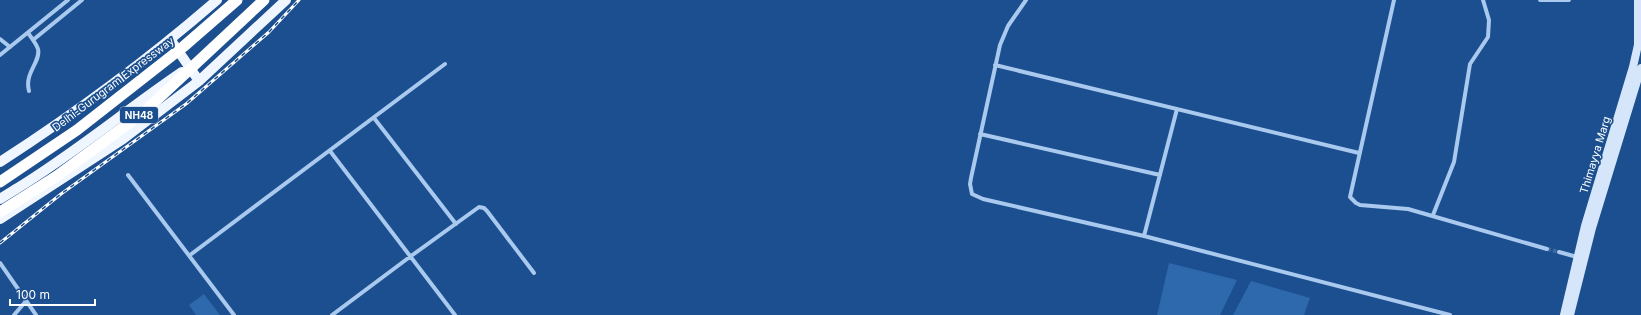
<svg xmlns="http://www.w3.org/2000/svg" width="1641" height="315" font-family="Inter,sans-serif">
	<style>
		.green { fill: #2e69ad }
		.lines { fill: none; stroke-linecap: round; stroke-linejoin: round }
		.street-tunnel { stroke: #3d69a0; stroke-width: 4; stroke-dasharray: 4 2; stroke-linecap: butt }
		.street { stroke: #a9c9ee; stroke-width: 4 }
		.secondary { stroke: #d6e6fa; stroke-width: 8 }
		.primary { stroke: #f0f6ff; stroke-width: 10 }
		.rail-casing { stroke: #fff; stroke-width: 3 }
		.rail { stroke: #1b4f8f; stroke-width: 1.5; stroke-dasharray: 4.5; stroke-linecap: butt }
		.primary-bridge { stroke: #f0f6ff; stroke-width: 10 }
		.highway-bridge { stroke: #fff; stroke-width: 11 }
		.labels { text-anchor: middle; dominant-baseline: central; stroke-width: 3.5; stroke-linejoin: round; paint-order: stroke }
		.shield { fill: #1b4f8f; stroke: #bbcadd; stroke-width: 1 }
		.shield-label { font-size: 10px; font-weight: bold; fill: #fff }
		.street-label { font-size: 11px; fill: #fff; stroke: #1b4f8f }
	</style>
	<rect width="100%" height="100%" fill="#1b4f8f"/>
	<!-- green -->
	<path class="green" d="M1169 263 1237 280 1220 315H1157Z
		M1251 281 1310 298 1304 315H1233Z
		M204 294 220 315H196L189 305Z"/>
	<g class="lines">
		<!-- street-tunnel -->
		<path class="street-tunnel" d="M1547 249 1559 252"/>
		<!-- street -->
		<path class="street" d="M1026 0 1008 26 1000 45 971 178 970 184 972 194 983 199 1144 236 1450 315
			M1394 0 1350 197 1356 203 1360 205 1408 209 1547 249
			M1540 0H1569
			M28 33C31 37 36 43 38 49 41 62 24 73 29 91
			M0 39 10 47
			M33 40 82 0
			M0 55 68 0
			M995 65 1359 153
			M374 118 456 224
			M980 134 1160 175
			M330 151 455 315
			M128 175 234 315
			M1433 215 1454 162 1470 64 1488 37 1489 20 1483 0
			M1144 236 1177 109
			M1559 252 1577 257
			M190 255 445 64
			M0 263 36 315
			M14 315 26 301
			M332 315 411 256 479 207 484 208 487 211 534 273"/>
		<!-- secondary -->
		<path class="secondary" d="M1564 315 1585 226 1633 67 1638 45V0
			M1570 315 1592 228 1641 68"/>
		<!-- primary -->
		<path class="primary" d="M170 39 199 81
			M0 162C76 113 149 59 217 0
			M0 199 16 189
			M0 219 123 139 199 81 286 0"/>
		<defs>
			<path id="rail" d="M0 243 61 194 186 104 269 32 299 0"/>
		</defs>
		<!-- rail casing -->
		<use href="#rail" class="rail-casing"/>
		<!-- rail -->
		<use href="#rail" class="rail"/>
		<!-- primary-bridge -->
		<path class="primary-bridge" d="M16 189C74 154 126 110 182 72"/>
		<!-- highway-bridge -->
		<path class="highway-bridge" d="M0 182 77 130 183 47 237 0
			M0 212 57 176 144 112 264 0"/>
	</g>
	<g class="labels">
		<!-- shield labels -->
		<rect class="shield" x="120" y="107" width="38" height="16" rx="3"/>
		<g class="shield-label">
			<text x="139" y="115">NH48</text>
		</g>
		<!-- street labels -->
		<g class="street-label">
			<text transform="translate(113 84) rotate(-37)">Delhi-Gurugram Expressway</text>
			<text transform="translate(1595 155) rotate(-73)">Thimayya Marg</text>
		</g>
	</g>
	<!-- scale -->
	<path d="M10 299v6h85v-6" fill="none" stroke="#ffffff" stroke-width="2"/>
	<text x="16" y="299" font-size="12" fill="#ffffff" stroke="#1b4f8f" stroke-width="3" paint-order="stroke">100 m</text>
</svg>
